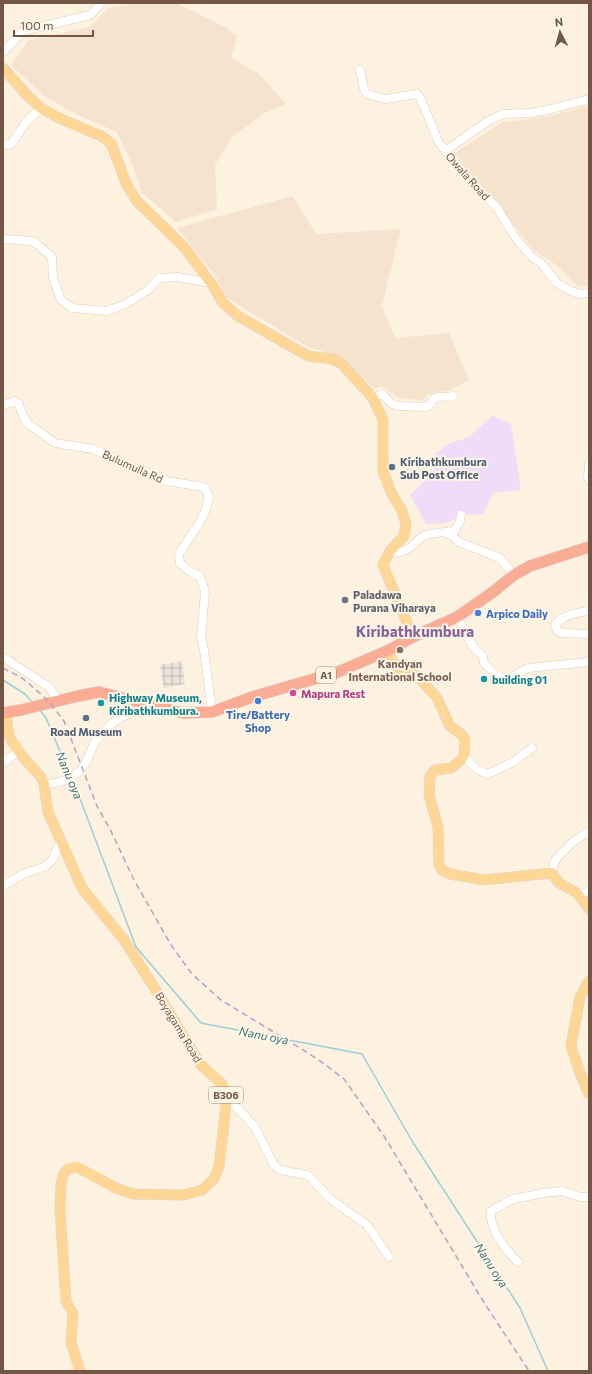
<svg xmlns="http://www.w3.org/2000/svg" width="592" height="1374" font-family="Commissioner,sans-serif">
	<style>
		.residential { fill: #f5e3ce }
		.industrial { fill: url(#industrial-grid) }
		.education { fill: #eedcf9 }
		.lines { fill: none; stroke-linecap: round; stroke-linejoin: round }
		.stream { stroke: #9acfd8; stroke-width: 1.5 }
		.minor-casing { stroke: #e1cdbb; stroke-width: 9 }
		.major-casing { stroke: #ded6d3; stroke-width: 11 }
		.highway-casing { stroke: #ded6d3; stroke-width: 12 }
		.minor { stroke: #fff; stroke-width: 8 }
		.major { stroke: #fed695; stroke-width: 10 }
		.highway { stroke: #faad94; stroke-width: 11 }
		.rail { stroke: #b39fc5; stroke-width: 1.5; stroke-dasharray: 6 4; stroke-linecap: butt }
		.service-dot { fill: #5c6f8a; stroke: #fff5e6; stroke-width: 1.5 }
		.worship-dot { fill: #6b7280; stroke: #fff5e6; stroke-width: 1.5 }
		.shop-dot { fill: #3f7fe0; stroke: #fff5e6; stroke-width: 1.5 }
		.education-dot { fill: #8d6e63; stroke: #fff5e6; stroke-width: 1.5 }
		.culture-dot { fill: #0f9aa8; stroke: #fff5e6; stroke-width: 1.5 }
		.hotel-dot { fill: #d1479c; stroke: #fff5e6; stroke-width: 1.5 }
		.labels { text-anchor: middle; dominant-baseline: central; stroke-width: 4; stroke-linejoin: round; paint-order: stroke }
		.shield { fill: #fff5e6; stroke: #9e8676; stroke-width: 1 }
		.shield-label { font-size: 10px; font-weight: bold; fill: #745646 }
		.street-label { font-size: 11px; fill: #745646; stroke: #fff5e6 }
		.service-label { font-size: 11px; font-weight: bold; fill: #4e5e75; stroke: #fff5e6; text-anchor: start }
		.worship-label { font-size: 11px; font-weight: bold; fill: #5b616d; stroke: #fff5e6; text-anchor: start }
		.shop-label { font-size: 11px; font-weight: bold; fill: #366cbe; stroke: #fff5e6; text-anchor: start }
		.education-label { font-size: 11px; font-weight: bold; fill: #785e54; stroke: #fff5e6 }
		.culture-label { font-size: 11px; font-weight: bold; fill: #0d838f; stroke: #fff5e6; text-anchor: start }
		.hotel-label { font-size: 11px; font-weight: bold; fill: #b23c85; stroke: #fff5e6; text-anchor: start }
		.water-label { font-size: 12px; font-style: italic; fill: #3d7781; stroke: #fff5e6 }
		.district-label { font-size: 15px; font-weight: bold; fill: #856298; stroke: #fff5e6 }
	</style>
	<defs>
		<pattern id="industrial-grid" width="8" height="8" patternUnits="userSpaceOnUse"><rect width="8" height="8" fill="#ebe3db"/><path d="M0 4h8M4 0v8" fill="none" stroke="#c3bbb3"/></pattern>
	</defs>
	<rect width="100%" height="100%" fill="#fdf1df"/>
	<!-- residential -->
	<path class="residential" d="M131 3H176L225 27 237 36 231 58 258 73 286 104 265 113 232 137 215 165 217 209 176 222 142 193 133 166 117 132 74 113 44 96 11 65 29 40 90 27 108 8 127 5Z
		M585 106 589 107V285L577 286 558 266 534 250 455 153 501 123 550 116Z
		M293 196 316 234 401 229 382 306 395 338 449 333 469 380 450 390 427 394 422 401 398 397 381 386 375 389 343 360 332 354 308 347 224 296 217 278 177 228Z"/>
	<!-- industrial -->
	<path class="industrial" d="M182 661 185 684 164 688 160 665Z"/>
	<!-- education -->
	<path class="education" d="M492 416 511 424 521 490 493 493 483 514 465 515 446 523 426 524 410 495 434 472 435 454 448 444 469 437Z"/>
	<g class="lines">
		<!-- stream -->
		<path class="stream" d="M3 680 25 694 33 703
			M40 710 46 718 70 775
			M73 780 136 947 201 1023 362 1054 412 1141 520 1308 548 1371"/>
		<defs>
			<path id="minor" d="M3 52 23 31 90 15 102 3
				M360 70 364 89 367 94 385 99 417 94 420 97 439 143 473 183 498 209 514 236 532 257 541 263 557 283 569 290 579 294 589 293
				M3 144 9 145 12 143 26 122 41 108
				M445 151 488 121 503 114 531 113 551 109 589 99
				M3 239 33 241 52 257 53 278 61 300 72 308 107 311 126 304 148 290 159 278 177 277 211 283
				M373 398 382 394 392 404 399 406 425 407 429 406C435 392 441 399 453 396
				M3 405 15 401 19 404 21 411 27 423 55 443 93 449 166 481 204 487 209 496 206 509 200 522 179 554 180 563 189 571 200 576 205 592 201 636 204 650 212 712
				M589 464 588 477 589 480
				M446 533 452 535 459 542 500 558 514 575
				M388 554C397 553 405 552 412 546 416 543 419 538 424 536 434 532 444 533 455 530L460 521 461 515
				M589 611C577 612 563 616 555 624L557 631 562 633 589 634
				M457 617 473 647 483 656 484 663 496 675 507 680 528 668 589 662
				M3 657 49 687 59 701
				M464 755C470 764 477 771 488 774L513 762 532 748
				M3 763 19 751
				M44 784C58 784 74 779 83 767 90 757 92 744 100 735 113 720 129 713 147 705
				M552 873 555 860 574 841 589 831
				M3 886 23 874 46 866 53 859 60 842
				M577 893 589 892
				M227 1097 255 1127 274 1165 280 1170 307 1175 311 1178 330 1199 367 1225 389 1257
				M518 1262C506 1250 489 1230 491 1211L513 1199 544 1193 562 1191 580 1197H589"/>
			<path id="major" d="M3 68 28 96 41 108 59 118 101 136 111 143 126 183 136 200 184 247 211 283 223 303 238 316 308 356 332 359 342 364 373 398 383 420V471L391 492 402 511 406 524 404 536 390 551 383 565 413 637
				M387 651 397 668 413 673 423 682 437 698 450 726 462 735 465 740 464 755 460 761 451 768 435 770 430 776 429 795 438 827 439 864 442 870 450 874 484 880 552 873 559 883 577 893 589 909
				M7 713V725L10 738 22 756 40 776 44 784 48 812 82 888 124 940 162 1000 194 1054 202 1066 222 1084 227 1097 219 1167 214 1179 202 1190 184 1195 133 1194 116 1188 77 1167 68 1169 63 1175 61 1185 60 1211 66 1301 73 1314 71 1342 80 1371
				M589 981 580 997 571 1046 581 1076 589 1094"/>
			<path id="highway" d="M3 713 21 710 78 696 99 692 183 713 212 712 252 697 338 672 387 651 413 637 457 617 493 592 514 575 530 566 589 547"/>
		</defs>
		<!-- minor casing -->
		<use href="#minor" class="minor-casing"/>
		<!-- major casing -->
		<use href="#major" class="major-casing"/>
		<!-- highway casing -->
		<use href="#highway" class="highway-casing"/>
		<!-- minor -->
		<use href="#minor" class="minor"/>
		<!-- major -->
		<use href="#major" class="major"/>
		<!-- highway -->
		<use href="#highway" class="highway"/>
		<!-- rail -->
		<path class="rail" d="M3 668 22 678 42 695 50 703 64 721 97 806 110 829 134 880 171 945 192 974 221 1000 300 1048 323 1063 344 1079 384 1136 483 1301 529 1371"/>
	</g>
	<!-- markers -->
	<g class="service-dot">
		<circle cx="392" cy="467" r="4"/>
		<circle cx="86" cy="718" r="4"/>
	</g>
	<circle class="worship-dot" cx="345" cy="600" r="4"/>
	<g class="shop-dot">
		<circle cx="478" cy="613" r="4"/>
		<circle cx="258" cy="701" r="4"/>
	</g>
	<circle class="education-dot" cx="400" cy="650" r="4"/>
	<g class="culture-dot">
		<circle cx="484" cy="679" r="4"/>
		<circle cx="101" cy="703" r="4"/>
	</g>
	<circle class="hotel-dot" cx="293" cy="693" r="4"/>
	<g class="labels">
		<!-- shield labels -->
		<g class="shield">
			<rect x="316" y="667" width="20" height="16" rx="3"/>
			<rect x="209" y="1087" width="34" height="16" rx="3"/>
		</g>
		<g class="shield-label">
			<text x="326" y="675">A1</text>
			<text x="226" y="1095">B306</text>
		</g>
		<!-- street labels -->
		<g class="street-label">
			<text transform="translate(468 176) rotate(48)">Owala Road</text>
			<text transform="translate(133 466) rotate(24)">Bulumulla Rd</text>
			<text transform="translate(179 1027) rotate(59)">Boyagama Road</text>
		</g>
		<!-- service labels -->
		<g class="service-label">
			<text x="400" y="461">Kiribathkumbura<tspan x="400" dy="13">Sub Post Office</tspan></text>
			<text x="86" y="731" text-anchor="middle">Road Museum</text>
		</g>
		<!-- worship labels -->
		<g class="worship-label">
			<text x="353" y="594">Paladawa<tspan x="353" dy="13">Purana Viharaya</tspan></text>
		</g>
		<!-- shop labels -->
		<g class="shop-label">
			<text x="486" y="613">Arpico Daily</text>
			<text x="258" y="714" text-anchor="middle">Tire/Battery<tspan x="258" dy="13">Shop</tspan></text>
		</g>
		<!-- education labels -->
		<g class="education-label">
			<text x="400" y="663">Kandyan<tspan x="400" dy="13">International School</tspan></text>
		</g>
		<!-- culture labels -->
		<g class="culture-label">
			<text x="492" y="679">building 01</text>
			<text x="109" y="697">Highway Museum,<tspan x="109" dy="13">Kiribathkumbura.</tspan></text>
		</g>
		<!-- hotel labels -->
		<g class="hotel-label">
			<text x="301" y="693">Mapura Rest</text>
		</g>
		<!-- water labels -->
		<g class="water-label">
			<text transform="translate(70 775) rotate(67)">Nanu oya</text>
			<text transform="translate(264 1035) rotate(11)">Nanu oya</text>
			<text transform="translate(492 1265) rotate(57)">Nanu oya</text>
		</g>
		<!-- district labels -->
		<g class="district-label">
			<text x="415" y="631">Kiribathkumbura</text>
		</g>
	</g>
	<!-- border -->
	<rect width="592" height="1374" fill="none" stroke="#745646" stroke-width="8"/>
	<!-- north arrow -->
	<g transform="translate(560 32) rotate(354)" stroke="#fff5e6" stroke-width="3" paint-order="stroke">
	<path d="M0-3L7 15L0 10L-7 15Z" fill="#745646"/>
	<text y="-6" font-size="11" font-weight="bold" text-anchor="middle" fill="#745646">N</text>
	</g>
	<!-- scale -->
	<path d="M14 30v6h79v-6" fill="none" stroke="#745646" stroke-width="2"/>
	<text x="20" y="30" font-size="12" fill="#745646" stroke="#fff5e6" stroke-width="3" paint-order="stroke">100 m</text>
</svg>
